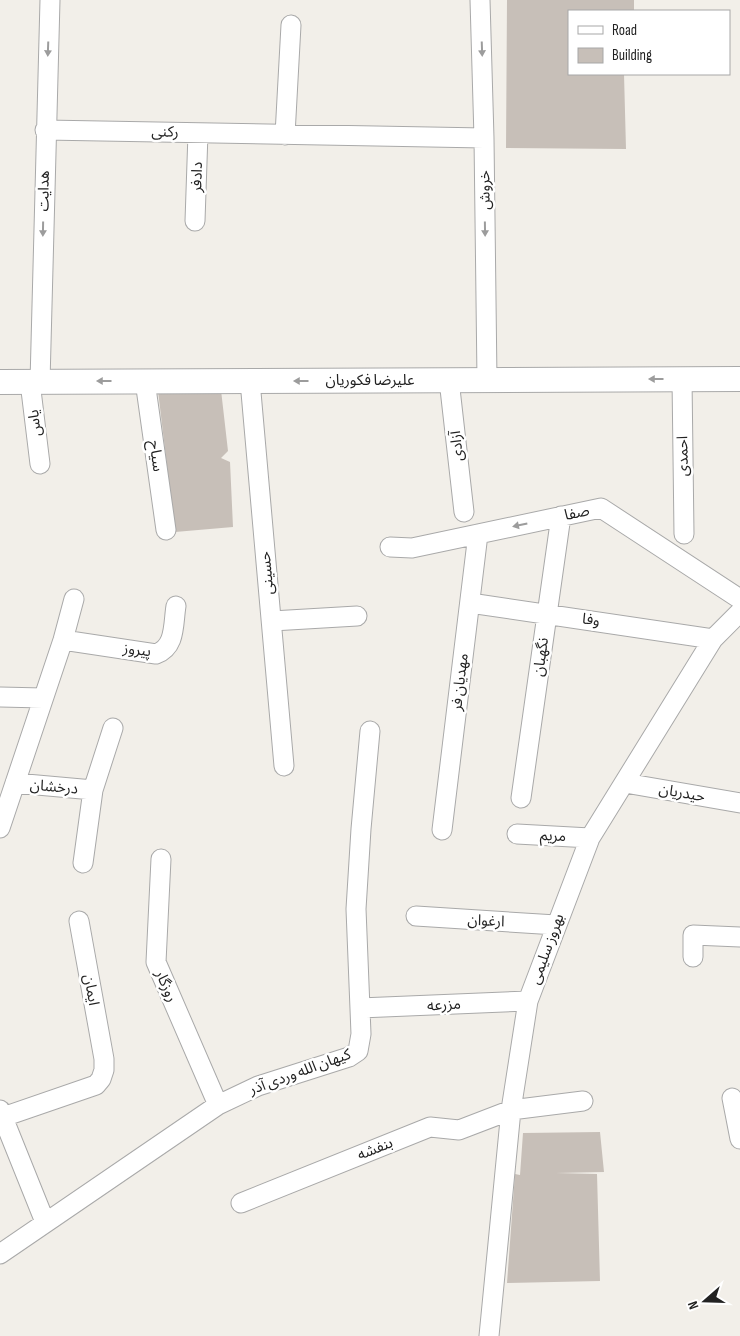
<svg xmlns="http://www.w3.org/2000/svg" width="740" height="1336" font-family="'Sofia Sans Condensed','Noto Sans Arabic',sans-serif">
	<style>
		.building { fill: #c7bfb8 }
		.lines { fill: none; stroke-linecap: round; stroke-linejoin: round }
		.minor-casing { stroke: #a9a9a9; stroke-width: 21 }
		.tertiary-casing { stroke: #a9a9a9; stroke-width: 26 }
		.minor { stroke: #fff; stroke-width: 19 }
		.tertiary { stroke: #fff; stroke-width: 24 }
		.oneway { fill: #9c9c9c }
		.labels { text-anchor: middle; dominant-baseline: central; stroke-width: 5; stroke-linejoin: round; paint-order: stroke }
		.street-label { font-size: 15px; fill: #222; stroke: #fff }
	</style>
	<rect width="100%" height="100%" fill="#f2efe9"/>
	<!-- building -->
	<path class="building" d="M507 0H634V11H569V74H624L626 149 506 148Z
		M221 390 228 451 221 458 230 462 233 527 175 532 158 391Z
		M600 1132 604 1172 556 1173 597 1174 600 1281 507 1283 515 1174 520 1175 523 1133Z"/>
	<g class="lines">
		<defs>
			<path id="minor" d="M480 0 484 138 487 380
				M45 130 484 138
				M285 135 291 25
				M195 221 198 133
				M682 379 684 534
				M449 380 464 512
				M145 381 166 530
				M250 381 284 766
				M30 382 40 464
				M40 382 50 0
				M390 547 412 548 601 508 740 599
				M470 603 713 639
				M272 621 357 616
				M63 640 156 654C176 647 173 624 176 606
				M0 697 43 698
				M15 783 93 790
				M625 783 740 803
				M521 798 561 516
				M0 828 63 640 74 599
				M442 830 478 534
				M517 834 590 838
				M161 859 156 962 218 1105
				M83 863 93 790 113 728
				M416 916 556 925
				M693 957V935L740 937
				M360 1008 528 1001
				M732 1098 740 1139
				M0 1110 45 1222
				M0 1118 96 1085 101 1079 104 1070V1059L79 921
				M241 1203 430 1127 459 1130 511 1110 583 1101
				M0 1254 218 1105 258 1086 349 1057 358 1051 361 1034 356 909 361 829 370 731
				M489 1336 511 1110 528 1001 590 838 713 639 740 612"/>
			<path id="tertiary" d="M0 382 740 379"/>
		</defs>
		<!-- minor casing -->
		<use href="#minor" class="minor-casing"/>
		<!-- tertiary casing -->
		<use href="#tertiary" class="tertiary-casing"/>
		<!-- minor -->
		<use href="#minor" class="minor"/>
		<!-- tertiary -->
		<use href="#tertiary" class="tertiary"/>
	</g>
	<!-- one-way arrows -->
	<defs><path id="oneway-solid" d="M-6-.8H1V-3.2L6.5 0L1 3.2V.8H-6Z" transform="scale(1.25)"/></defs>
	<g class="oneway">
		<use href="#oneway-solid" transform="translate(48 49) rotate(92)"/>
		<use href="#oneway-solid" transform="translate(482 49) rotate(88)"/>
		<use href="#oneway-solid" transform="translate(43 229) rotate(91)"/>
		<use href="#oneway-solid" transform="translate(485 229) rotate(89)"/>
		<use href="#oneway-solid" transform="translate(656 379) rotate(180)"/>
		<use href="#oneway-solid" transform="translate(104 381) rotate(180)"/>
		<use href="#oneway-solid" transform="translate(301 381) rotate(180)"/>
		<use href="#oneway-solid" transform="translate(520 525) rotate(168)"/>
	</g>
	<g class="labels">
		<!-- street labels -->
		<g class="street-label">
			<text transform="translate(165 132) rotate(1)">رکنی</text>
			<text transform="translate(197 177) rotate(-88)">دادفر</text>
			<text transform="translate(485 190) rotate(-91)">خروش</text>
			<text transform="translate(44 191) rotate(-89)">هدایت</text>
			<text x="370" y="380">علیرضا فکوریان</text>
			<text transform="translate(35 423) rotate(-97)">یاس</text>
			<text transform="translate(457 446) rotate(-96)">آزادی</text>
			<text transform="translate(156 456) rotate(82)">سیاح</text>
			<text transform="translate(683 456) rotate(-91)">احمدی</text>
			<text transform="translate(577 513) rotate(-12)">صفا</text>
			<text transform="translate(267 573) rotate(-95)">حسینی</text>
			<text transform="translate(591 620) rotate(8)">وفا</text>
			<text transform="translate(137 650) rotate(7)">پیروز</text>
			<text transform="translate(541 657) rotate(-82)">نگهبان</text>
			<text transform="translate(460 682) rotate(-83)">مهدیان فر</text>
			<text transform="translate(54 787) rotate(5)">درخشان</text>
			<text transform="translate(682 793) rotate(10)">حیدریان</text>
			<text transform="translate(553 836) rotate(3)">مریم</text>
			<text transform="translate(486 921) rotate(3)">ارغوان</text>
			<text transform="translate(547 949) rotate(-70)">بهروز سلیمی</text>
			<text transform="translate(166 986) rotate(66)">روزگار</text>
			<text transform="translate(91 990) rotate(80)">ایمان</text>
			<text transform="translate(444 1005) rotate(-3)">مزرعه</text>
			<text transform="translate(300 1072) rotate(-20)">کیهان الله وردی آذر</text>
			<text transform="translate(375 1149) rotate(-22)">بنفشه</text>
		</g>
	</g>
	<!-- legend -->
	<rect x="568" y="10" width="162" height="65" fill="#ffffff" stroke="#a7a7a7"/>
	<rect x="578" y="26" width="25" height="8" fill="#ffffff" stroke="#a7a7a7"/>
	<text x="612" y="35" font-size="15" fill="#222222">Road</text>
	<rect x="578" y="48" width="25" height="15" fill="#c7bfb8" stroke="#a7a7a7"/>
	<text x="612" y="60" font-size="15" fill="#222222">Building</text>
	<!-- north arrow -->
	<g transform="translate(705 1301) rotate(250)" stroke="#ffffff" stroke-width="4" paint-order="stroke">
	<path d="M0-4L9 19L0 12L-9 19Z" fill="#222222"/>
	<text y="-8" font-size="14" font-weight="bold" text-anchor="middle" fill="#222222">N</text>
	</g>
</svg>
